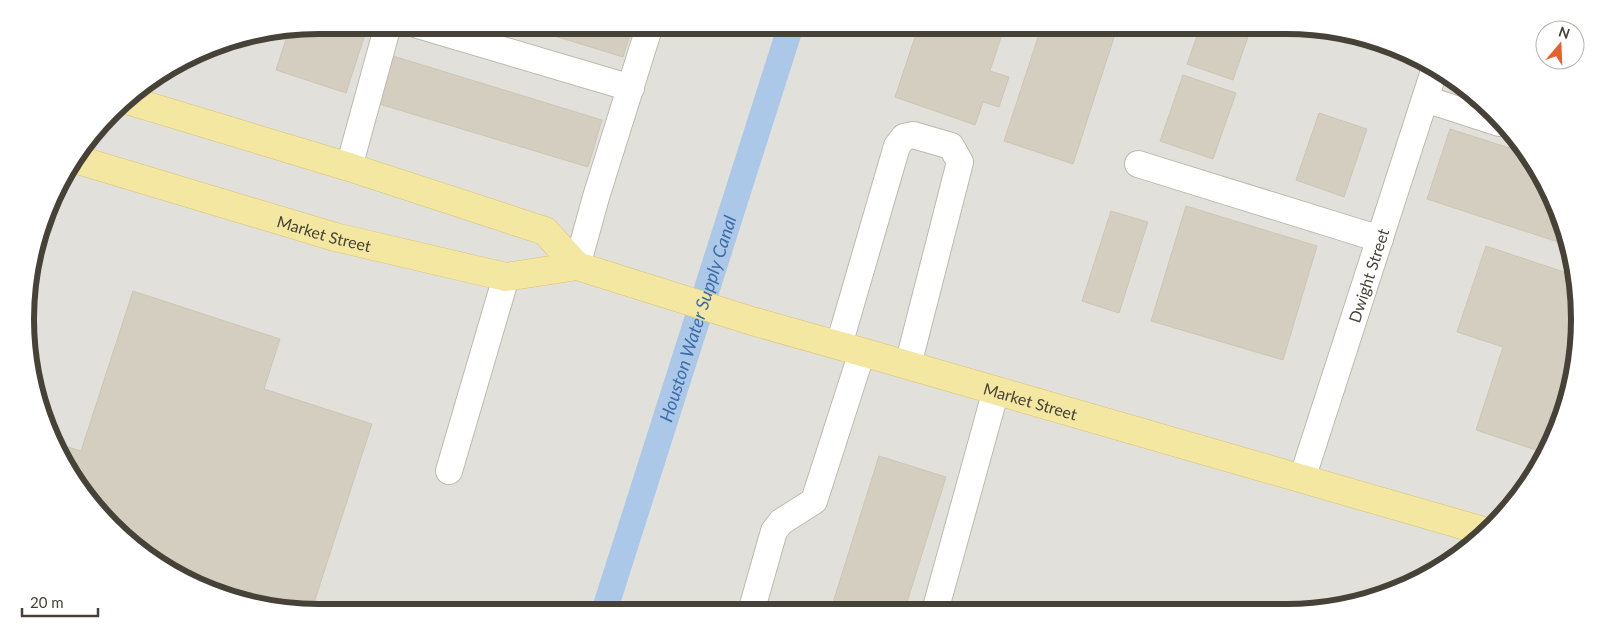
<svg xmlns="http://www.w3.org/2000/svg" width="1605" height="638" font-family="Lato,sans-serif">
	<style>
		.industrial { fill: #e2e0da }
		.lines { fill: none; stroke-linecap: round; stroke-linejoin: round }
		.canal { stroke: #acc8e9; stroke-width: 26 }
		.building { fill: #d3cec0; stroke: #cdc6b3 }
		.minor-casing { stroke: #bdbaac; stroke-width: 28 }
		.major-casing { stroke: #d8c672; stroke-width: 29 }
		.minor { stroke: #fff; stroke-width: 26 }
		.major { stroke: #f4e7a1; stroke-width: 28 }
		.labels { text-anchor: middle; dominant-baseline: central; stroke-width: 5; stroke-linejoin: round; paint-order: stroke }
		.street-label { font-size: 16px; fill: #464238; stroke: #fff }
		.water-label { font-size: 18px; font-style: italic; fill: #3c6ca7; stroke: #fff }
		.rim { fill: none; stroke: #464238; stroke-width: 6 }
	</style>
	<rect width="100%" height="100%" fill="#f3f1e9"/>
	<!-- industrial -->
	<path class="industrial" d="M319 25H1286L1380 41 1480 98 1550 189 1579 299 1564 413 1530 483 1480 540 1399 591 1325 610 319 613 172 569 140 552 74 482 31 377 28 280 64 172 125 98 224 41Z"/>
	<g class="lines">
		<!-- canal -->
		<path class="canal" id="s1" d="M604 612 791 25"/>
	</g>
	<!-- building -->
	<path class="building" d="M319 25H368L346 93 276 70 289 30Z
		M519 25H633L623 57Z
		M919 25H1005L990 71 1009 77 999 107 983 102 975 125 895 97Z
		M1042 25H1118L1073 164 1004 141Z
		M1201 25H1234L1250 31 1233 80 1187 64Z
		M393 56 602 120 588 167 379 104Z
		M1183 75 1236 93 1213 159 1160 141Z
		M1319 113 1367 129 1344 197 1296 180Z
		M1450 129 1522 152 1550 189 1564 244 1427 199Z
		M1186 206 1317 246 1283 360 1151 321Z
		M1111 211 1148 222 1119 313 1082 301Z
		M1486 246 1573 275 1579 299 1564 413 1545 453 1476 430 1503 347 1457 332Z
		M133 291 280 339 264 389 372 424 311 612 281 607 183 575 140 552 74 482 58 444 81 451Z
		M879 456 946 477 904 612H830Z"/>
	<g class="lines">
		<defs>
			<g id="minor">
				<path d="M418 25 631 88"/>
				<path d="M1425 99 1499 123"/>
				<path d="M1138 164 1380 239"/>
				<path d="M349 167 388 25"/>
				<path d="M577 266 596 197 650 25"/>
				<path d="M839 345 897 146 904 137 913 135 951 146 960 162 908 365"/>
				<path d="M449 471 506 277"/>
				<path id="s2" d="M1302 479 1434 71"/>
				<path d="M935 611 996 390"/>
				<path d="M751 612 774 531 781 522 814 501 862 352"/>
			</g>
			<g id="major">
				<path d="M124 99 349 167 545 231 577 266"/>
				<path id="s3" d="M75 159 335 237 506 277 577 266 752 321 876 356 1487 532"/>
			</g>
		</defs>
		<!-- minor casing -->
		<use href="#minor" class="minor-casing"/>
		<!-- major casing -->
		<use href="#major" class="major-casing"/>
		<!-- minor -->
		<use href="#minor" class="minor"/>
		<!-- major -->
		<use href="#major" class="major"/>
	</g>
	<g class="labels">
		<!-- street labels -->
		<g class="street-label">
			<text stroke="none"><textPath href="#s3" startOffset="260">Market Street</textPath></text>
			<text stroke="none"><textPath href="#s2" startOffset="214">Dwight Street</textPath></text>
			<text stroke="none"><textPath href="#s3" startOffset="992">Market Street</textPath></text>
		</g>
		<!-- water labels -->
		<g class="water-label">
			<text stroke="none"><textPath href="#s1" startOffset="308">Houston Water Supply Canal</textPath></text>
		</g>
	</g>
	<!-- crop -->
	<path d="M0 0H1605V638H0ZM319 34H1286A285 285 0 0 1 1571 319V319A285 285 0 0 1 1286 604H319A285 285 0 0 1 34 319V319A285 285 0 0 1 319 34Z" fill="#fff" fill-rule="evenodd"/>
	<path class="rim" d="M319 34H1286A285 285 0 0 1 1571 319V319A285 285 0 0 1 1286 604H319A285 285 0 0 1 34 319V319A285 285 0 0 1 319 34Z"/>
	<!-- north arrow -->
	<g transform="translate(1560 45) rotate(19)"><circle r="24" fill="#ffffff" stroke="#b5b3af"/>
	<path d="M0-4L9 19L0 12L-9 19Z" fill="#e4612f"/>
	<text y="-8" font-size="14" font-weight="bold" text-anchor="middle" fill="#464238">N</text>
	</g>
	<!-- scale -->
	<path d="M22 608v8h76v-8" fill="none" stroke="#464238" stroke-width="2.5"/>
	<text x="30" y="608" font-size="15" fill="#464238" stroke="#ffffff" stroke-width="4" paint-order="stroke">20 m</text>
</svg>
